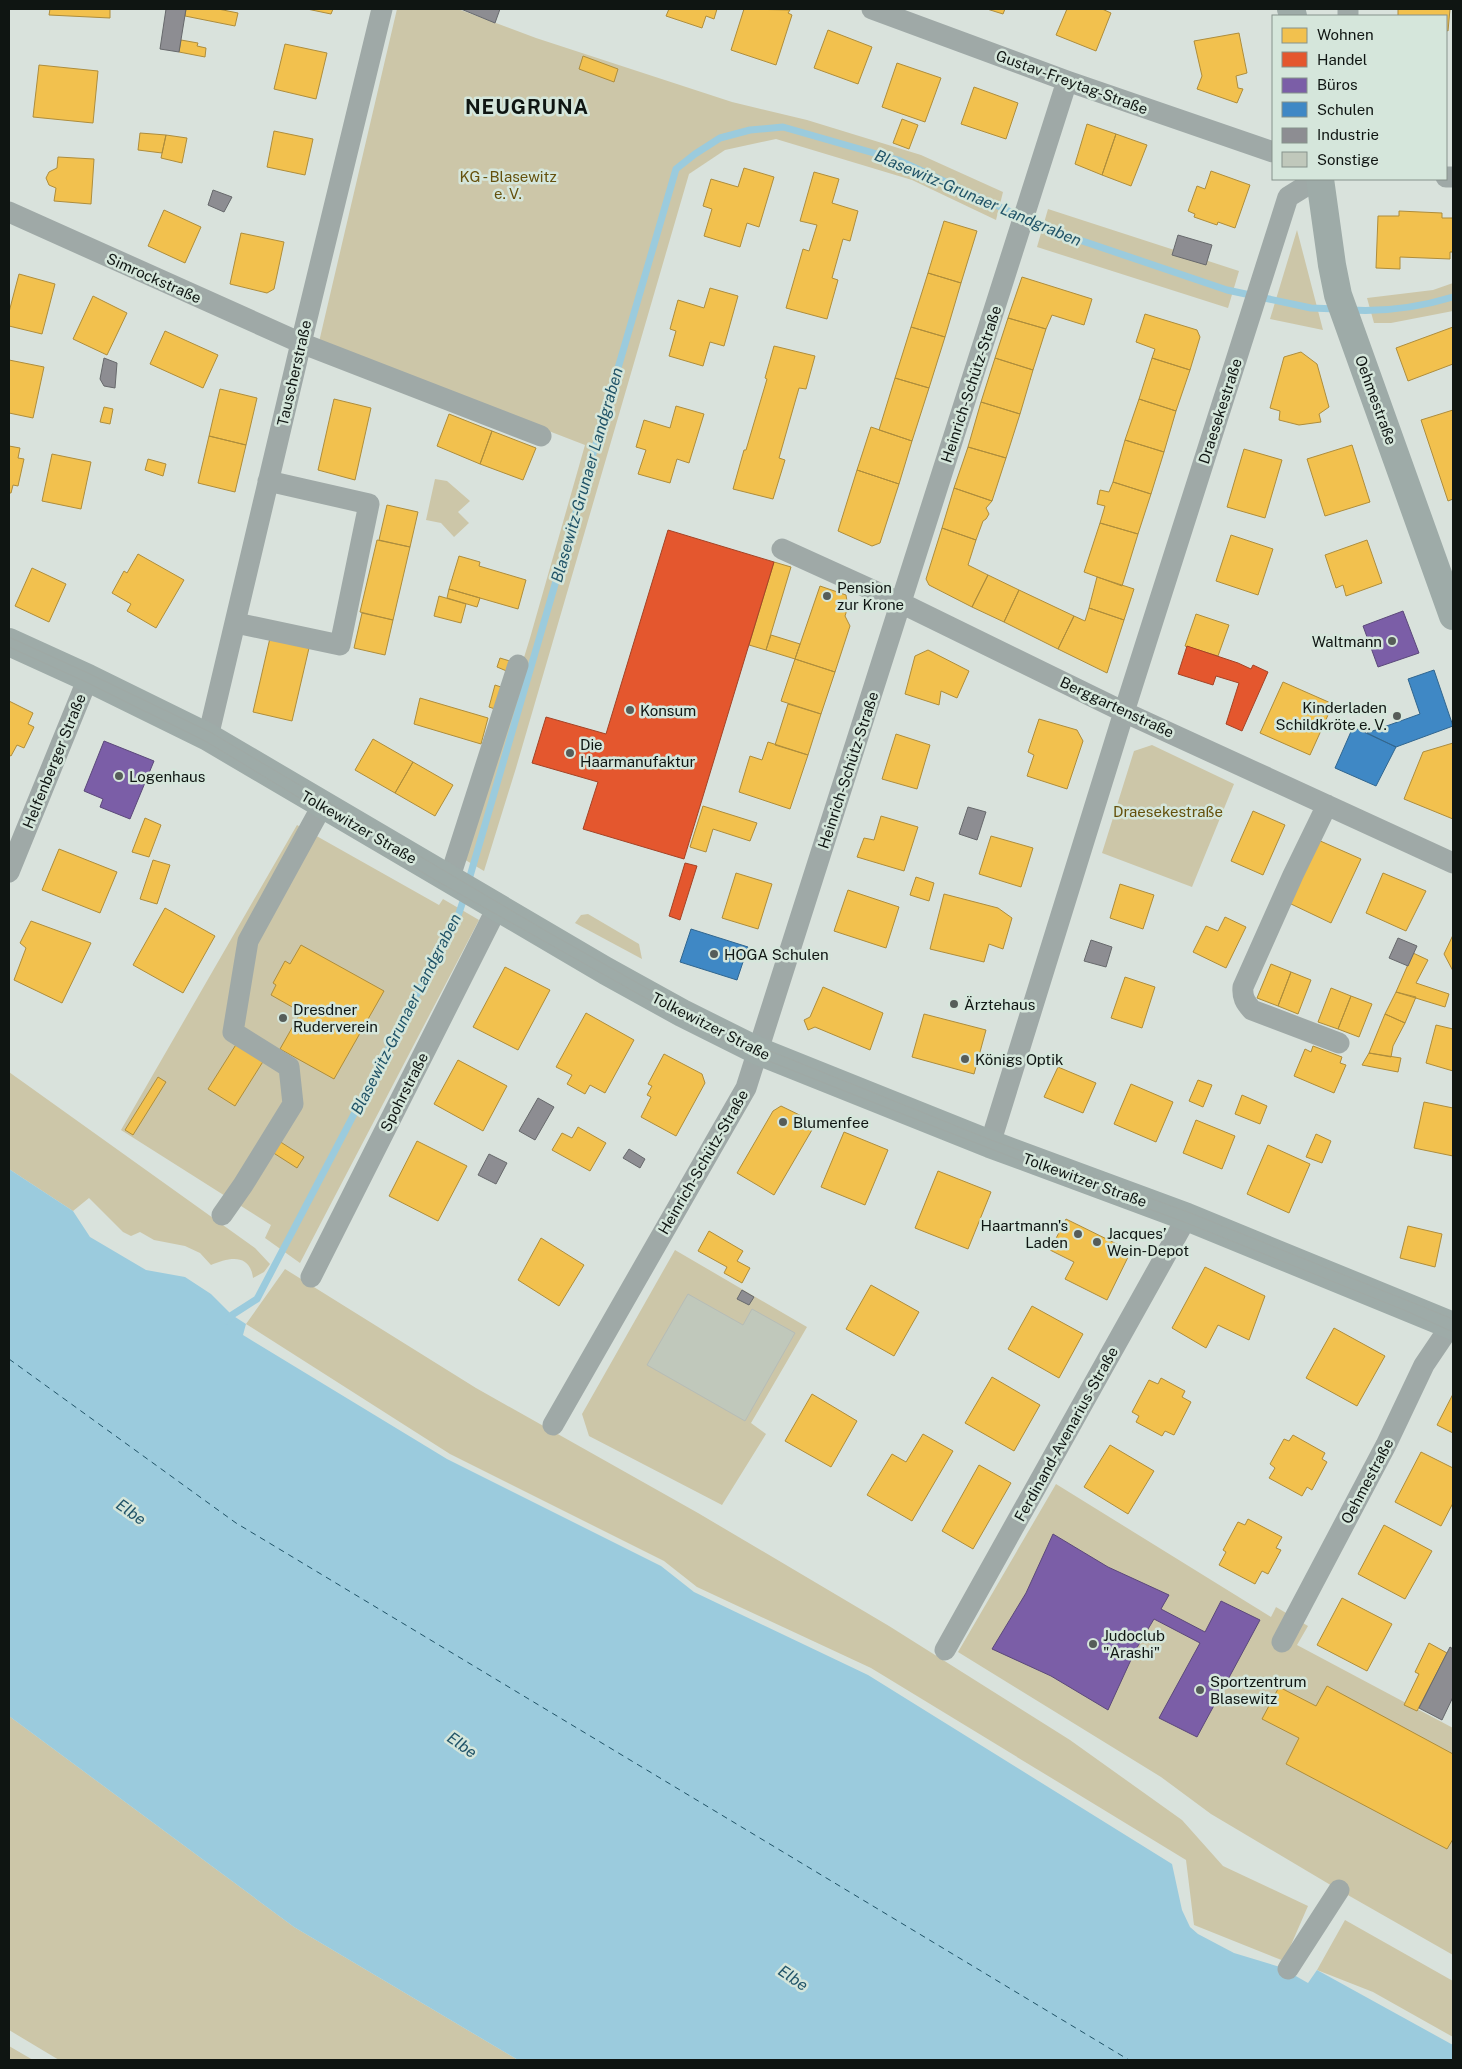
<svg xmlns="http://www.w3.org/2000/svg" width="1462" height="2069" font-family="'Public Sans',sans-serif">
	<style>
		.green { fill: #ccc6a8 }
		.water { fill: #9bcbdd }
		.homes { fill: #f2c14e; stroke: #ae8d3c }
		.shops { fill: #e4572e; stroke: #a44326 }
		.offices { fill: #7b5ea7; stroke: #5b487a }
		.schools { fill: #3f88c5; stroke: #31668f }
		.industry { fill: #8d8d92; stroke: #67696c }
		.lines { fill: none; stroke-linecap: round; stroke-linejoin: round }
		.stream { stroke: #9bcbdd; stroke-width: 7 }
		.ferry { stroke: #215468; stroke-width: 1; stroke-dasharray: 6 5; stroke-linecap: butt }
		.building { fill: #c0c8bb; stroke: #b6bcb6 }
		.minor { stroke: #9fa9a7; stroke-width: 21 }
		.major { stroke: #9eaba8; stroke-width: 28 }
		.tram { stroke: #a0a9a5; stroke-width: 1 }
		.poi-dot { fill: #565d59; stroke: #d5e6db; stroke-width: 2 }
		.labels { text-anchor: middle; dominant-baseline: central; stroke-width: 5; stroke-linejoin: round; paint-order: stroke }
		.street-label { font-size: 15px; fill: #0f1512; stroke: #d5e6db }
		.park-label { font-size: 15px; fill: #64500c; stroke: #d5e6db }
		.poi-label { font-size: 15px; fill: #0f1512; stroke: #d5e6db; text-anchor: start }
		.water-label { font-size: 16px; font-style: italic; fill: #215468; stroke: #d5e6db }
		.district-label { font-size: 20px; font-weight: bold; letter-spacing: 1px; fill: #0f1512; stroke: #d5e6db }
	</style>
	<rect width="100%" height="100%" fill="#d9e2dc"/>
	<!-- green -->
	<path class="green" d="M397 9H458L536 38 732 102 807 120 921 155 1003 192 996 220 912 180 776 139 725 150 689 174 516 768 484 871 462 858 530 638 585 445 319 342Z
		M1048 209 1239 271 1228 308 1037 247Z
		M1297 230 1323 330 1270 319Z
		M1453 283V311L1391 323H1374L1367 298 1433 290Z
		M435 479 447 481 470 501 458 512 469 523 454 537 441 523 426 520Z
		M1152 745 1234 784 1192 887 1102 853 1134 751Z
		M297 825 439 905 443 899 479 920 300 1263 265 1238 271 1225 121 1130Z
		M588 914 639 944 642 959 575 923 581 915Z
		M9 1072 255 1248 270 1264 264 1272 253 1278C250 1253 229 1257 211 1265L200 1253 185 1246 154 1240 140 1232 131 1236 123 1232 89 1198 73 1211 9 1169Z
		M675 1250 807 1327 751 1423 766 1434 722 1505 589 1436 582 1414Z
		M285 1269 476 1388 698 1513 889 1626 1070 1740 1182 1820 1223 1866 1308 1906 1284 1961 1194 1925 1186 1860 871 1668 697 1587 664 1561 450 1454 246 1324Z
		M1056 1484 1271 1617 1276 1607 1308 1626 1297 1645 1453 1728V1955L1339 1890 1211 1814 1161 1777 958 1652Z
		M9 1716 294 1927 518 2060H59L9 2030Z
		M1345 1920 1453 1981V2037L1373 1992 1317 1970Z
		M9 2045V2046L33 2060H9Z"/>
	<!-- water -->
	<path class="water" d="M9 1169 73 1211 90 1237 146 1270 185 1277 211 1294 232 1315 246 1324 243 1335 447 1459 661 1566 694 1592 868 1675 1172 1864 1182 1910 1190 1927 1198 1934 1234 1953 1280 1967 1308 1983 1317 1970 1453 2045V2060H518L294 1927 9 1716Z"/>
	<!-- homes -->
	<path class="homes" d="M50 9H110V18L49 15Z
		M186 9H218L238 13 235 26 185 16Z
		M307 9H333L331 14Z
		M669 9H717L714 19 706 16 702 28 666 16Z
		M744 9 790 10 788 13 792 15 776 65 731 50Z
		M987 9H1005L1003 14Z
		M1067 9H1102L1111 13 1096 51 1056 35Z
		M1398 9H1450L1448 31 1446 30V16H1398Z
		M828 30 872 47 858 84 814 68Z
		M1239 33 1247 73 1236 76 1238 88 1243 89 1237 103 1197 89 1202 76 1194 41Z
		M181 40 198 43 197 46 206 48 205 57 179 52Z
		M285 44 327 53 316 99 274 89Z
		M583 56 618 69 614 82 579 69Z
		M897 63 941 78 925 122 882 107Z
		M39 65 98 71 93 123 33 117Z
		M974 87 1018 103 1006 139 961 124Z
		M902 119 918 125 909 149 893 143Z
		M1087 124 1116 134 1102 175 1075 164Z
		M274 131 313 139 305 175 267 167Z
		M140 133 166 135 162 153 138 150Z
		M1116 134 1147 145 1131 186 1102 175Z
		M166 135 187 138 182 163 161 158Z
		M58 157 94 159 91 204 54 201 56 188 49 185 46 178 49 172 57 168Z
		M744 168 774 177 759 227 747 223 740 247 704 236 712 209 703 206 711 179 738 187Z
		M1211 171 1250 185 1235 228 1218 222 1217 225 1194 217 1195 214 1188 211 1197 186 1205 189Z
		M814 172 839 179 832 203 858 211 850 241 843 239 832 278 838 280 827 319 786 308 803 249 809 251 817 225 800 221Z
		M164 210 201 227 185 263 148 246Z
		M1399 211 1442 213V218H1453V252H1450V259L1400 257V269L1376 268 1378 216H1399Z
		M944 221 977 231 961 283 928 273Z
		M241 233 284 242 274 289 267 293 230 284Z
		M928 273 961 283 945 337 911 327Z
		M19 274 55 284 42 334 9 326V312Z
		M1022 277 1092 299 1084 325 1052 315 1046 329 1008 318Z
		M710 288 738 296 724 346 710 342 703 366 669 356 676 331 670 329 678 300 704 308Z
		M93 296 127 313 107 355 73 339Z
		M1145 314 1197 330 1200 337 1190 370 1152 358 1155 349 1136 342Z
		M1008 318 1046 329 1033 370 995 358Z
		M911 327 945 337 929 388 895 378Z
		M1453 327V364L1408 381 1396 348Z
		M165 331 218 355 203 388 150 364Z
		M774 346 815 356 806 389 799 388 779 458 785 460 773 499 733 489 744 450H746L767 379 765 378Z
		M1301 352 1317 364 1329 407 1319 414 1321 422 1299 425 1279 420 1280 411 1270 408 1284 357Z
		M995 358 1033 370 1020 414 981 402Z
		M1152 358 1190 370 1176 411 1139 399Z
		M9 360 44 367 33 418 9 413Z
		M895 378 929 388 912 441 879 430Z
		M220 389 257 398 246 445 209 436Z
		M334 399 371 408 355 480 318 470Z
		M1139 399 1176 411 1164 452 1125 440Z
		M981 402 1020 414 1006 458 968 447Z
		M676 406 704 414 689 463 677 459 670 483 638 474 646 450 636 447 644 420 670 428Z
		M104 407 113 409 110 424 100 422Z
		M1453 410V499L1448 501 1421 420Z
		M449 414 492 431 480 464 437 446Z
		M871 427 912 441 899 484 857 470Z
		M492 431 536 448 523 480 480 464Z
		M209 436 246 445 235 492 198 483Z
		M1125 440 1164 452 1151 494 1113 482Z
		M1352 445 1370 502 1325 516 1307 459Z
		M9 446 20 448 18 458 24 459 18 486 13 485 11 493H9Z
		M968 447 1006 458 992 501 954 488Z
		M1244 449 1282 460 1265 518 1227 507Z
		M52 454 91 462 81 509 42 501Z
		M148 459 166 464 163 476 145 470Z
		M857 470 899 484 880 543 872 546 838 531Z
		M1113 482 1151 494 1138 534 1100 523 1105 506 1097 504 1100 490 1109 492Z
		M954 488 992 501 986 508 989 514 986 519 983 521 976 540 942 528Z
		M387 505 418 512 410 547 379 540Z
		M1100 523 1138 534 1122 586 1084 572Z
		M942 528 976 540 968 565 988 575 972 607 929 585 926 579Z
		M1231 535 1273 549 1258 595 1216 581Z
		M377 540 410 547 393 620 360 612Z
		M1367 540 1382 583 1346 596 1343 585 1336 588 1325 555Z
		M138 554 184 580 156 628 127 611 131 604 112 593 124 571 127 573Z
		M459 556 480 562 479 566 526 580 518 609 449 589Z
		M774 562 791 567 766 650 749 645Z
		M32 568 66 584 49 622 15 606Z
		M988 575 1019 590 1004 622 972 607Z
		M1097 577 1134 589 1124 620 1089 608Z
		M820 586 846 595 848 607 845 616 850 626 835 672 795 659Z
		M449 589 480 598 477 607 447 598Z
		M1019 590 1074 616 1058 649 1004 622Z
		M439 596 466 604 461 623 434 616Z
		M1089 608 1124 620 1107 673 1058 649 1074 616 1085 621Z
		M362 613 393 620 385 655 354 648Z
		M1196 614 1229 625 1218 656 1185 646Z
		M771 635 800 644 795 659 766 650Z
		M270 638 309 648 292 721 253 712Z
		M928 650 969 671 957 698 941 691 939 705 905 694 915 656Z
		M500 658 513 662 509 672 497 667Z
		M795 659 835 672 821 714 781 701Z
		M1283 682 1333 704 1310 755 1260 733Z
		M495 685 504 688 498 710 489 707Z
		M420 698 488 718 481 744 414 724Z
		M9 701 33 713 28 724 34 727 24 748 17 745 11 756 9 755Z
		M788 704 821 714 808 755 775 745Z
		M1039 719 1077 730 1083 741 1067 789 1027 776 1034 755 1028 752Z
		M896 734 930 745 917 789 882 779Z
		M373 739 413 762 395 793 355 770Z
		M768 742 808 755 790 809 739 792 750 756 762 760Z
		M1453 743V819L1404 799 1423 752Z
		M413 762 453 785 435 816 395 793Z
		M703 806 757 823 750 841 713 829 706 852 690 847Z
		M1253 811 1285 825 1263 875 1231 861Z
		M881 816 918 827 904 871 857 857 864 838 874 840Z
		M145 818 161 825 149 857 132 852Z
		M991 836 1033 848 1021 887 979 874Z
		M1318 840 1361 859 1331 923 1289 903Z
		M59 849 117 872 100 913 42 890Z
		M153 860 170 865 157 904 140 899Z
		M736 873 772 884 758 929 722 918Z
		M1383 873 1426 891 1406 931 1366 913Z
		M916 877 934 883 929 901 910 895Z
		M1120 884 1154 895 1143 929 1110 918Z
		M848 890 899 907 886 948 834 931Z
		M944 894 998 908 1012 918 1003 949 989 944 984 962 930 949Z
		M165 908 215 936 183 993 133 965Z
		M1225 917 1246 927 1226 968 1193 952 1206 926 1218 931Z
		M31 921 91 943 62 1003 14 980 26 948 20 943Z
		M1453 935V971L1444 954Z
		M301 945 384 991 334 1079 280 1049 301 1012 271 995 276 985 273 983 285 961 290 964Z
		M1413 953 1428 960 1416 983 1449 994 1445 1007 1396 992Z
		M1271 964 1291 972 1278 1006 1257 998Z
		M505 967 550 990 518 1050 473 1027Z
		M1291 972 1311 980 1298 1014 1278 1006Z
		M1125 977 1155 987 1142 1028 1111 1018Z
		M823 987 883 1013 870 1050 815 1027 808 1030 804 1020 810 1017Z
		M1331 988 1351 996 1338 1029 1318 1022Z
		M1396 992 1416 997 1405 1023 1385 1014Z
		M1351 996 1372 1004 1359 1037 1338 1029Z
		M586 1013 634 1040 605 1093 590 1085 585 1094 567 1084 572 1075 556 1067Z
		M924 1014 986 1030 974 1074 912 1057Z
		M1385 1014 1405 1023 1393 1046 1391 1057 1369 1053Z
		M1436 1025 1453 1029V1071L1426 1063Z
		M237 1043 264 1060 235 1106 208 1089Z
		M1313 1046 1342 1057 1340 1063 1346 1065 1334 1093 1294 1076 1305 1049 1311 1052Z
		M1369 1053 1401 1058 1398 1072 1362 1065Z
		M664 1054 702 1074 705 1083 676 1136 641 1117 651 1097 647 1095 652 1086 648 1084Z
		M458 1060 507 1086 483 1131 434 1104Z
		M1058 1067 1096 1083 1083 1113 1044 1097Z
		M158 1077 166 1082 133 1135 125 1130Z
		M1198 1080 1212 1085 1203 1107 1189 1101Z
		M1131 1084 1173 1102 1156 1142 1114 1124Z
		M1242 1095 1267 1106 1260 1124 1235 1114Z
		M1424 1102 1453 1108V1156L1414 1148Z
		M781 1106 816 1123 774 1195 737 1173 773 1111Z
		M1196 1120 1235 1136 1222 1169 1183 1153Z
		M578 1127 606 1143 590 1171 552 1150 562 1133 572 1138Z
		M844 1132 888 1150 865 1205 821 1187Z
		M1316 1134 1331 1141 1322 1163 1306 1157Z
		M279 1141 304 1157 297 1168 272 1152Z
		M417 1141 467 1166 438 1221 389 1196Z
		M1268 1145 1310 1164 1289 1213 1247 1194Z
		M938 1171 991 1192 968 1249 915 1228Z
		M1066 1219 1131 1251 1107 1300 1065 1279 1074 1262 1050 1250Z
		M1408 1226 1442 1234 1435 1267 1400 1258Z
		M709 1231 743 1251 737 1261 750 1268 742 1283 724 1273 727 1267 698 1251Z
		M541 1238 584 1265 559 1306 518 1280Z
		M1205 1267 1265 1296 1249 1340 1218 1325 1206 1348 1172 1328Z
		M871 1285 919 1312 894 1356 846 1329Z
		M1032 1306 1083 1334 1059 1378 1008 1349Z
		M1334 1328 1385 1356 1357 1406 1306 1378Z
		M992 1377 1040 1405 1014 1451 965 1423Z
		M1161 1378 1185 1391 1182 1397 1191 1402 1174 1435 1165 1431 1162 1436 1136 1422 1139 1416 1132 1412 1149 1380 1158 1384Z
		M812 1394 857 1421 831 1467 785 1441Z
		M1453 1394V1433L1437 1425Z
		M923 1434 953 1451 912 1521 867 1495 892 1454 906 1462Z
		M1293 1435 1325 1453 1322 1459 1327 1462 1312 1490 1307 1487 1302 1496 1269 1478 1275 1468 1270 1464 1284 1439 1289 1441Z
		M1110 1445 1154 1471 1128 1514 1084 1487Z
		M1421 1452 1453 1468V1503L1441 1526 1395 1502Z
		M979 1465 1011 1483 973 1549 942 1531Z
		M1248 1519 1282 1537 1276 1548 1281 1550 1268 1574 1262 1571 1255 1584 1219 1565 1226 1552 1223 1550 1238 1522 1245 1525Z
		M1384 1525 1432 1551 1405 1599 1358 1574Z
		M1342 1598 1392 1624 1367 1671 1317 1645Z
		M1429 1643 1447 1653 1417 1711 1404 1705 1419 1674 1415 1672Z
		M1327 1686 1453 1754V1839L1447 1849 1286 1764 1299 1738 1262 1719 1279 1687 1316 1706Z"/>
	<!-- shops -->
	<path class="shops" d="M668 530 774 562 684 859 583 829 598 782 532 763 546 717 606 734Z
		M1187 646 1238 663 1251 669 1253 665 1268 672 1242 731 1226 724 1239 683 1216 676 1213 685 1178 674Z
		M685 863 697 866 680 920 669 916Z"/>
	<!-- offices -->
	<path class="offices" d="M1403 611 1419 653 1378 667 1363 626Z
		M104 741 154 761 130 819 100 807 103 799 84 791Z
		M1053 1534 1108 1567 1169 1595 1161 1609 1205 1632 1221 1601 1260 1620 1197 1737 1159 1718 1200 1643 1154 1619 1135 1651 1108 1710 1051 1676 992 1649 1026 1593Z"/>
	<!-- schools -->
	<path class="schools" d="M1434 670 1453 726 1396 747 1367 733 1420 714 1408 679Z
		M1353 727 1396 747 1376 786 1335 768Z
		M691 929 748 947 737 980 680 962Z"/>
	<!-- industry -->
	<path class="industry" d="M166 9H186L179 52 160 49Z
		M461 9H500L495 23Z
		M213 190 232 197 224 212 208 205Z
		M1178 235 1212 245 1206 265 1172 255Z
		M104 358 117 363 115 388 104 386 100 379Z
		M968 807 986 812 977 840 959 834Z
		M1398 938 1417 946 1408 966 1389 958Z
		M1091 940 1112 947 1106 967 1084 961Z
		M538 1098 554 1107 535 1140 519 1131Z
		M629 1149 645 1159 640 1168 623 1158Z
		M489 1154 507 1163 496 1184 478 1175Z
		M742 1290 754 1297 749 1305 737 1299Z
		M1450 1647 1453 1649V1697L1442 1720 1419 1708Z"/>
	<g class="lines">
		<!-- stream -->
		<path class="stream" d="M1350 310C1385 312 1420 307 1453 297
			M468 883 676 169 695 154 720 138 750 130 783 127 898 160 1050 230 1227 290 1311 308 1337 309
			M227 1321 232 1315 257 1299 458 916 465 895"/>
		<!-- ferry -->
		<path class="ferry" d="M9 1359 236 1523 1129 2060"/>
	</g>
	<!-- building -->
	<path class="building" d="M688 1294 743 1325 752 1309 795 1333 745 1421 647 1365Z"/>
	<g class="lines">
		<!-- minor -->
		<path class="minor" d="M872 9 1067 81 1273 152
			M1348 16V9
			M1446 177H1453
			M9 212 301 343 541 436
			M782 549 901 603 1124 712 1453 863
			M236 623 340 645 369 504 268 481
			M208 737 301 343 382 9
			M1327 805 1293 875 1243 987C1242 997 1245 1002 1252 1010L1339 1043
			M9 872 88 678
			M449 880 518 665
			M990 1144 1124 712 1288 197 1317 179
			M222 1215 243 1185 293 1104 289 1067 233 1032 248 941 322 806
			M311 1277 497 908
			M553 1425 746 1088 1067 81
			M1282 1642 1386 1445 1424 1365 1451 1325
			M945 1650 1187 1217
			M1288 1969 1339 1890"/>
		<!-- major -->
		<path class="major" d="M1291 9 1293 16
			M1320 179 1332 265 1338 295 1453 616
			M9 642 88 678 208 737 606 971 682 1013 758 1051 990 1144 1187 1217 1453 1326"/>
		<!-- tram -->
		<path class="tram" d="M9 637 90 674 210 732 546 931 685 1010 760 1047 991 1140 1188 1212 1453 1319
			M9 647 86 682 207 742 435 880 717 1038 756 1056 1024 1162 1184 1222 1404 1310 1453 1332"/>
	</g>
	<!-- markers -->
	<g class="poi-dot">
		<circle cx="827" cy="596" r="5"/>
		<circle cx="1392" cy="641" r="5"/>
		<circle cx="630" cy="710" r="5"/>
		<circle cx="1397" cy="716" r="5"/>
		<circle cx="570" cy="753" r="5"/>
		<circle cx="119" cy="776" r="5"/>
		<circle cx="714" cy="954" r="5"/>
		<circle cx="954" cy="1004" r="5"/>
		<circle cx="283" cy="1018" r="5"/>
		<circle cx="965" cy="1059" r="5"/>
		<circle cx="783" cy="1122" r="5"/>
		<circle cx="1078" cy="1234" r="5"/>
		<circle cx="1097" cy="1242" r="5"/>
		<circle cx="1093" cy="1644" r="5"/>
		<circle cx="1200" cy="1690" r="5"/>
	</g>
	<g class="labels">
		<!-- street labels -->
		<g class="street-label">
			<text transform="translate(1072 82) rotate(20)">Gustav-Freytag-Straße</text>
			<text transform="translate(154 278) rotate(24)">Simrockstraße</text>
			<text transform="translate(294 373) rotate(-77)">Tauscherstraße</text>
			<text transform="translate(971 384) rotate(-72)">Heinrich-Schütz-Straße</text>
			<text transform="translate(1376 400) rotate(70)">Oehmestraße</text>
			<text transform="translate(1220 411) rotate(-72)">Draesekestraße</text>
			<text transform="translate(1117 707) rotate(25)">Berggartenstraße</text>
			<text transform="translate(54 761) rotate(-68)">Helfenberger Straße</text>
			<text transform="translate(848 770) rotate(-72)">Heinrich-Schütz-Straße</text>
			<text transform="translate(359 827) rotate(30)">Tolkewitzer Straße</text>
			<text transform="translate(711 1026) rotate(27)">Tolkewitzer Straße</text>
			<text transform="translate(404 1092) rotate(-63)">Spohrstraße</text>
			<text transform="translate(703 1162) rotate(-60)">Heinrich-Schütz-Straße</text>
			<text transform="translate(1085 1180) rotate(20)">Tolkewitzer Straße</text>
			<text transform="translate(1066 1434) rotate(-61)">Ferdinand-Avenarius-Straße</text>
			<text transform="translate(1367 1481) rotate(-62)">Oehmestraße</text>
		</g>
		<!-- park labels -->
		<g class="park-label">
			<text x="508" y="176">KG - Blasewitz<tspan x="508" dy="17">e. V.</tspan></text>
			<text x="1168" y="811">Draesekestraße</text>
		</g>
		<!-- poi labels -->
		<g class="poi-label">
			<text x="837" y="587">Pension<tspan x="837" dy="17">zur Krone</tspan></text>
			<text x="1382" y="641" text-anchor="end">Waltmann</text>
			<text x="1387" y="707" text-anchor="end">Kinderladen<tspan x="1387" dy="17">Schildkröte e. V.</tspan></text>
			<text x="640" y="710">Konsum</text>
			<text x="580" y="744">Die<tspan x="580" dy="17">Haarmanufaktur</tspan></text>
			<text x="129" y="776">Logenhaus</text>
			<text x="724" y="954">HOGA Schulen</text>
			<text x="964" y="1004">Ärztehaus</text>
			<text x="293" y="1009">Dresdner<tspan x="293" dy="17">Ruderverein</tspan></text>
			<text x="975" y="1059">Königs Optik</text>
			<text x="793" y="1122">Blumenfee</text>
			<text x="1068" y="1225" text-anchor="end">Haartmann's<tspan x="1068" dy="17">Laden</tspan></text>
			<text x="1107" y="1233">Jacques’<tspan x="1107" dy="17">Wein-Depot</tspan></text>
			<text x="1103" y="1635">Judoclub<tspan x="1103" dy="17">"Arashi"</tspan></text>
			<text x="1210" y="1681">Sportzentrum<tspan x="1210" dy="17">Blasewitz</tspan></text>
		</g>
		<!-- water labels -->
		<g class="water-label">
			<text transform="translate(978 198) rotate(23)">Blasewitz‐Grunaer Landgraben</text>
			<text transform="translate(587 475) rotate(-74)">Blasewitz‐Grunaer Landgraben</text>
			<text transform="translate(406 1014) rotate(-63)">Blasewitz‐Grunaer Landgraben</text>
			<text transform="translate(131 1512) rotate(35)">Elbe</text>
			<text transform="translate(462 1745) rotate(35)">Elbe</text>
			<text transform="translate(793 1978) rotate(34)">Elbe</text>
		</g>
		<!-- district labels -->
		<g class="district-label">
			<text x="527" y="107">NEUGRUNA</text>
		</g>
	</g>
	<!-- border -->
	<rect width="1462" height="2069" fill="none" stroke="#0f1512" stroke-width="20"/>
	<!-- legend -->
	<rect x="1272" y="15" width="175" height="165" fill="#d5e6db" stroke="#86928b"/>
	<rect x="1282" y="28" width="25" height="15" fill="#f2c14e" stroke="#86928b"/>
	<text x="1317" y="40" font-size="15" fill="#0f1512">Wohnen</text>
	<rect x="1282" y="52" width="25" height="15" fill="#e4572e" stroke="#86928b"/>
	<text x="1317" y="65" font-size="15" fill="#0f1512">Handel</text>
	<rect x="1282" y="78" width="25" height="15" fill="#7b5ea7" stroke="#86928b"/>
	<text x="1317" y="90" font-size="15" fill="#0f1512">Büros</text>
	<rect x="1282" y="102" width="25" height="15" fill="#3f88c5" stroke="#86928b"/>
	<text x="1317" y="115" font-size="15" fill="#0f1512">Schulen</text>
	<rect x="1282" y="128" width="25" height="15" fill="#8d8d92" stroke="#86928b"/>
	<text x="1317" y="140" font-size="15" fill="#0f1512">Industrie</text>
	<rect x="1282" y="152" width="25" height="15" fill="#c0c8bb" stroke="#86928b"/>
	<text x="1317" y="165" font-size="15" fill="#0f1512">Sonstige</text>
</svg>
